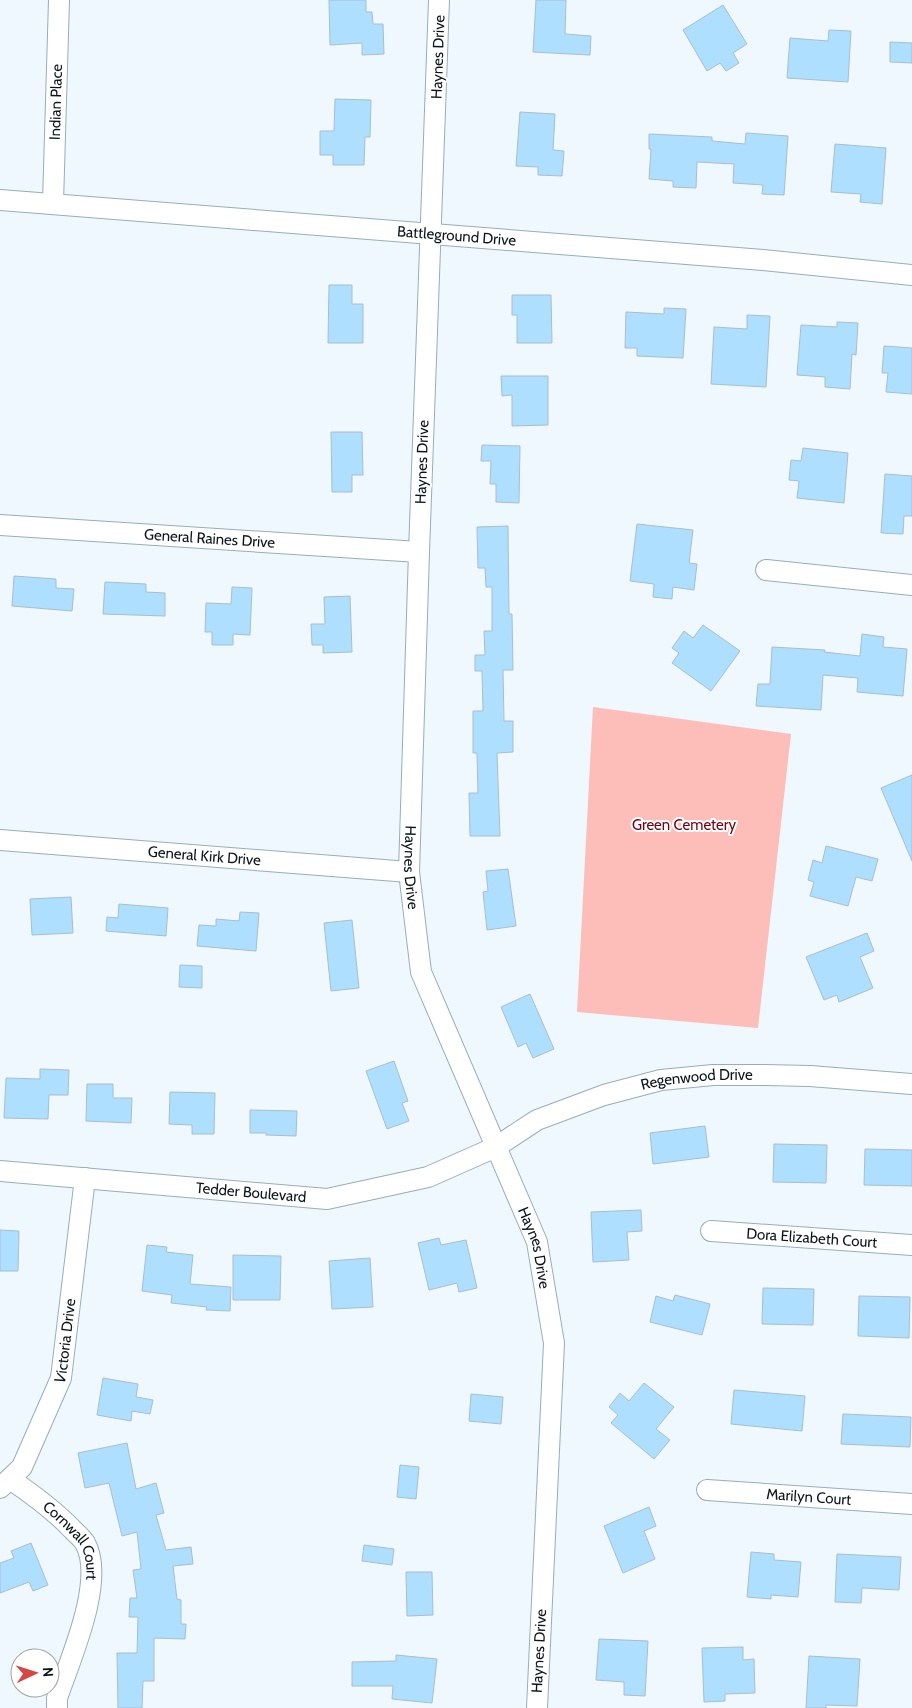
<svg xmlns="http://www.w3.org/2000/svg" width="912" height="1708" font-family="Cabin,sans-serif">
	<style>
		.green { fill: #fdbdb8 }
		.building { fill: #aedffe; stroke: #a8becd }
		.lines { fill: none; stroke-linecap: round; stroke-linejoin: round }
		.minor-casing { stroke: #97adbb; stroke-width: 22 }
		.minor { stroke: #fff; stroke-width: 20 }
		.labels { text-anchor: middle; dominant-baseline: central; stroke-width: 4; stroke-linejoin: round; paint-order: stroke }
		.street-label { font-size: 15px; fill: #0d151a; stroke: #fff }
		.park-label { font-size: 15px; fill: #740210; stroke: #fff }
	</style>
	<rect width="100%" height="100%" fill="#eff8fe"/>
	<!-- green -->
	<path class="green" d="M593 707 791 734 758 1028 577 1012Z"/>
	<!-- building -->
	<path class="building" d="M329 0H366V12H372L373 24H383L384 54 362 55V43L330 45Z
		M536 0H566L565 34 591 36 590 55 533 52Z
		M723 5 747 44 733 53 739 63 726 71 720 63 707 71 683 30Z
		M829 30 851 31 848 82 787 78 790 38 828 41Z
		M890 42 912 43V63L890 62Z
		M335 99 371 100 370 137H365L364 165H333V155H320V131H334Z
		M520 112 555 114 553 150 564 151 562 176 538 175V167L516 166Z
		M746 133 788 136 784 195 762 194 763 185 733 183 734 164 697 162 696 188 673 187V181L649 179 651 149H649V134L712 137V141L745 144Z
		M835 144 886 148 882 204 860 202 861 194 831 192Z
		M329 285H352V304H363V343H328Z
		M512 295H551L552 343H517V315H512Z
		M664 308 686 309 683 358 637 356V348H625L626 312 664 314Z
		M747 315 770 316 766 387 711 384 714 327 747 329Z
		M837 322 858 323 856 355 852 354 850 389 825 387V377L797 375 801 325 837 327Z
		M884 346 912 348V394L886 392 888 373H882Z
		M501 376H548V425L512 426V395L502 396Z
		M331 432H362L363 475H352V492H332Z
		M482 445 520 446 519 503 496 502V484H490L491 461H481Z
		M803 448 848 453 844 503 797 498 799 481 789 480 791 460 801 461Z
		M885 474 912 476V516H904L903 534 881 533Z
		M637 524 693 530 689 563 697 564 694 590 673 587 672 599 653 597 654 584 630 581Z
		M508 526 509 614H512L513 670H503L504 721H513V752L497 753 500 836H470L469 793H478L477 753H473V711H483L482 671H475V655H485L484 631H492V587H486L485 568H478L477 527Z
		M14 576 56 579V588L74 589 72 611 12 606Z
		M105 582 146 584V592L165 593V616L103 614Z
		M232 587 252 588 250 635 233 634V645H212V632H205L206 603 231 604Z
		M350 596 352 652 323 653V645H312L311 624H325L324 597Z
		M703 625 740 651 711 691 672 663 679 653 672 648 684 631 693 638Z
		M862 634 884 637 883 647 907 649 903 696 857 692 858 678 823 675 821 710 756 706 758 684H770L772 647 825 650 824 652 860 656Z
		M912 775V861L881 788Z
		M826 846 878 859 872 881 856 877 848 906 810 896 814 882 808 880 813 860 822 863Z
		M508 869 516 926 487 930 483 892 488 891 486 871Z
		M71 897 73 933 32 935 30 899Z
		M119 904 168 908 166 936 106 931 107 917 118 918Z
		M240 912 259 913 256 951 197 946 199 925 216 926V919L239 921Z
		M352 920 359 988 331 991 324 923Z
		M867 933 874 951 860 957 873 988 839 1002 837 995 824 1000 806 957Z
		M180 965 202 966V988L179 987Z
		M530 994 554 1049 533 1058 526 1043 518 1047 501 1007Z
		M394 1061 408 1101 402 1103 409 1121 387 1129 366 1071Z
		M40 1069 69 1070 68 1095H49L48 1119 4 1118 6 1078 40 1079Z
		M87 1084H113V1098H132L131 1123 86 1121Z
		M170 1092 215 1093 214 1134H192V1125L169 1124Z
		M250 1110 297 1111 296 1136 266 1135V1133H250Z
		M705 1126 709 1157 653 1164 650 1133Z
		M774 1144 827 1145 826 1183 773 1182Z
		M865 1149 912 1150V1186L864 1185Z
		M641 1210 642 1231 627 1232 629 1260 593 1262 591 1212Z
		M0 1230 19 1231 18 1271H0Z
		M439 1238 441 1245 466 1240 477 1288 459 1292 457 1283 429 1290 418 1243Z
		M147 1245 167 1247 166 1252 193 1255 190 1284 231 1287 230 1311 206 1310 207 1307 171 1303 172 1295 142 1291Z
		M233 1255 281 1256 280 1300H233Z
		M370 1258 373 1307 332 1309 329 1261Z
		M763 1288 814 1289 813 1325 762 1324Z
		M675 1295 710 1304 702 1335 650 1322 656 1296 673 1301Z
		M859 1296 910 1297 909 1338 858 1336Z
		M103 1378 138 1384 136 1397 153 1400 150 1414 132 1411 131 1421 97 1415Z
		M644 1383 674 1407 656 1429 670 1440 654 1459 611 1423 618 1415 609 1407 620 1393 629 1401Z
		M734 1390 805 1396 802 1431 731 1424Z
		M471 1394 503 1397 501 1424 469 1421Z
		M843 1414 911 1417 910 1447 841 1444Z
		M127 1443 136 1489 156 1483 164 1513 156 1515 166 1550 191 1547 193 1564 173 1566 177 1599 181 1600V1624H186L185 1639 154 1638V1681H143L142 1708H118L117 1653H137L138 1617H129L130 1598H137L133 1570 141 1569 137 1532 122 1536 109 1483 85 1488 78 1453Z
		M400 1465 419 1467 416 1499 397 1497Z
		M649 1507 656 1526 644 1531 655 1559 623 1573 604 1526Z
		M31 1543 48 1585 33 1591 29 1582 0 1593V1563L14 1558 11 1551Z
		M364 1545 394 1549 392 1565 362 1561Z
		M751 1552 774 1554V1560L801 1562 798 1597 771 1595V1599L747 1597Z
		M837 1554 901 1557 899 1590 862 1588 861 1603 835 1602Z
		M406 1572H432L433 1615 407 1616Z
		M599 1639 648 1641 645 1696 624 1695V1682L596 1680Z
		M743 1647V1660L754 1659 755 1693 725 1694V1701L704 1702 702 1648Z
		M396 1655 437 1659 432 1703 392 1699 393 1686H352V1662L396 1661Z
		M809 1656 860 1659 857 1706 826 1705V1708H806Z"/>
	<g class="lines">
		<defs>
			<g id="minor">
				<path id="s1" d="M439 0 419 552 409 872 421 972 537 1242 554 1343 537 1708"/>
				<path id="s2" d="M0 200 763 260 912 275"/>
				<path id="s3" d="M53 203 59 0"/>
				<path id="s4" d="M0 525 419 552"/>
				<path d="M766 570 912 585"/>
				<path id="s5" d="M0 840 409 872"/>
				<path id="s6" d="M0 1171 327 1199 428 1177 496 1147 537 1120 604 1095 661 1080 713 1075H765L810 1076 912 1084"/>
				<path id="s7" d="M711 1231 912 1245"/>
				<path id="s8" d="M10 1479C32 1494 54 1510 72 1529 77 1534 82 1538 85 1543 106 1580 70 1660 57 1698V1708"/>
				<path id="s9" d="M0 1488 22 1467 61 1378 85 1178"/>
				<path id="s10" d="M707 1490 912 1504"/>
			</g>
		</defs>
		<!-- minor casing -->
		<use href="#minor" class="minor-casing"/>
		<!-- minor -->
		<use href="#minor" class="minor"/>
	</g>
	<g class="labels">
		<!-- street labels -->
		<g class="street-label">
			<text transform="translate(438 57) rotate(-88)">Haynes Drive</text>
			<text stroke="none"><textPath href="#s3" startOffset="101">Indian Place</textPath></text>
			<text stroke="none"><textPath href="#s2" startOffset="458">Battleground Drive</textPath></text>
			<text transform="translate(422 462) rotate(-88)">Haynes Drive</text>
			<text stroke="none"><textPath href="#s4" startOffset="210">General Raines Drive</textPath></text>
			<text stroke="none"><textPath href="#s5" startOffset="205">General Kirk Drive</textPath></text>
			<text stroke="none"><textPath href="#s1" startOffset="868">Haynes Drive</textPath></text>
			<text stroke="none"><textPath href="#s6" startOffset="721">Regenwood Drive</textPath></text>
			<text stroke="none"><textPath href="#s6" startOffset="252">Tedder Boulevard</textPath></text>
			<text stroke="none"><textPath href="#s7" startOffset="101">Dora Elizabeth Court</textPath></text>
			<text stroke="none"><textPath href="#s1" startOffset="1272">Haynes Drive</textPath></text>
			<text stroke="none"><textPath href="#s9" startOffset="165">Victoria Drive</textPath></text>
			<text stroke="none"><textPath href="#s10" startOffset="102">Marilyn Court</textPath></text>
			<text stroke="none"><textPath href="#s8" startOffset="90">Cornwall Court</textPath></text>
			<text transform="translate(539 1651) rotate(-87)">Haynes Drive</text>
		</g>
		<!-- park labels -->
		<g class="park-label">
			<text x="684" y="825">Green Cemetery</text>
		</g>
	</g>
	<!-- north arrow -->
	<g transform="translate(35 1673) rotate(86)"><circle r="24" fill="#ffffff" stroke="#9ea1a3"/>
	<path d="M0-4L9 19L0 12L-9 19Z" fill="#d54645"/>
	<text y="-8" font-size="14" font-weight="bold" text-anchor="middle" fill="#0d151a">N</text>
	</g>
</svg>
